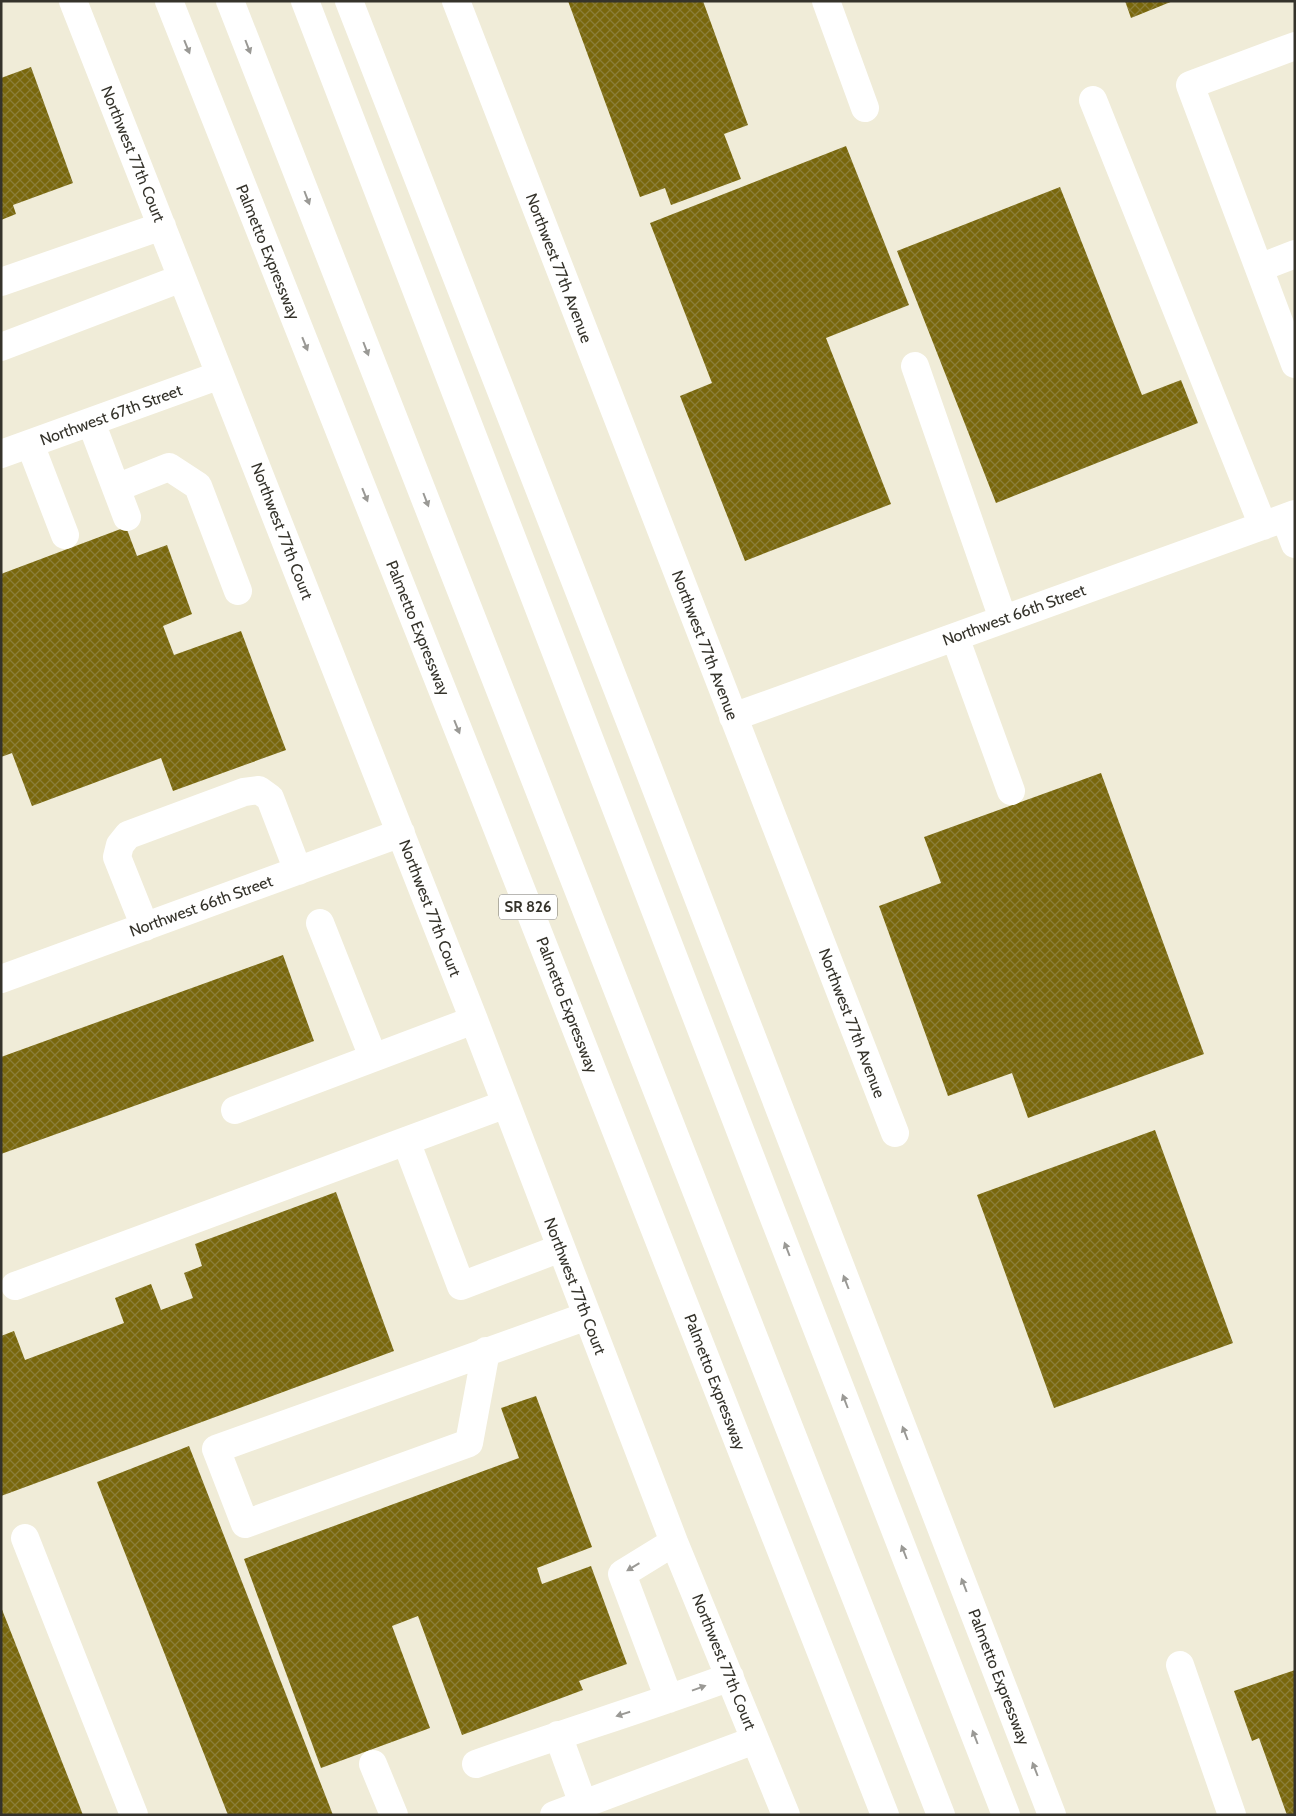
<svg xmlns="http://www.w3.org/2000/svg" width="1296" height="1816" font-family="Cabin,sans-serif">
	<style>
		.building { fill: url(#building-cross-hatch) }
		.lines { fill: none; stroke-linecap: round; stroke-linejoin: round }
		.minor { stroke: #fff; stroke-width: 28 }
		.highway { stroke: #fff; stroke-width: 28 }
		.oneway { fill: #9a9995 }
		.labels { text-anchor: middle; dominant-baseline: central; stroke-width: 5; stroke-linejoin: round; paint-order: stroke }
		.shield { fill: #fff; stroke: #72706b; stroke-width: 1 }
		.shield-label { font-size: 15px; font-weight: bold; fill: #35332b }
		.street-label { font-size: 16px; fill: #35332b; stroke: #fff }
	</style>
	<defs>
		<pattern id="building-cross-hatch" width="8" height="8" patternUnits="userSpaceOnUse" patternTransform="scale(1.25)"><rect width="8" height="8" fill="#79670c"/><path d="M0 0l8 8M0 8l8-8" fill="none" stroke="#8b7e39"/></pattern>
	</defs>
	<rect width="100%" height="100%" fill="#f0ecd8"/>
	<!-- building -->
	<path class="building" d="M568 1H703L748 125 724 134 741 179 671 205 665 188 640 197Z
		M1125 1H1173L1131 18Z
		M31 67 73 183 13 205 16 214 1 220V78Z
		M846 146 909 305 826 338 891 504 745 561 680 396 712 383 650 223Z
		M1060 187 1142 395 1181 380 1198 423 996 503 897 251Z
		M126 527 137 556 167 545 192 614 163 626 174 655 241 631 286 750 173 791 161 758 32 806 12 753 1 757V574Z
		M1101 773 1204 1054 1028 1118 1012 1073 948 1096 879 906 941 883 924 837Z
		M283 955 314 1041 1 1154V1057Z
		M1155 1130 1233 1343 1054 1408 977 1195Z
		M336 1192 394 1351 1 1496V1336L14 1331 25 1360 124 1323 115 1298 151 1284 161 1310 193 1298 184 1273 202 1266 195 1244Z
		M536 1396 592 1547 537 1568 542 1584 591 1566 627 1664 579 1681 583 1690 462 1735 418 1616 392 1626 430 1728 321 1768 244 1559 519 1458 501 1408Z
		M189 1446 333 1815H228L97 1482Z
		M1 1607 83 1815H1Z
		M1295 1670V1815H1287L1259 1738 1252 1741 1234 1691Z"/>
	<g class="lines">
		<!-- minor -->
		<path class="minor" d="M73 1 474 1020 674 1542 786 1815
			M456 1 895 1133
			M826 1 865 108
			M1295 46 1190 85 1295 364
			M1093 100 1263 526
			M1259 268 1295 254
			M1 282 162 226
			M1 347 182 278
			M915 366 1003 619
			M91 422 127 517
			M30 444 65 535
			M1 454 220 375
			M116 488 169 467 198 486 238 591
			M1285 518 1295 544
			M955 637 1011 791
			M733 717 1295 514
			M320 923 373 1057
			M145 927 117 857 120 845 128 835 244 792 259 790 270 798 298 871
			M1 979 401 833
			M506 1104 406 1141 461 1286 561 1248
			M235 1110 474 1020
			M15 1286 406 1141
			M486 1351 469 1443 245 1524 216 1449 587 1316
			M25 1538 134 1815
			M1180 1665 1232 1815
			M669 1699 622 1574 674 1542
			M558 1735 583 1804
			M373 1764 394 1815
			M476 1764C560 1734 646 1708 730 1677
			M554 1815 755 1740"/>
		<!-- highway -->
		<path class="highway" d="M169 1 492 815 885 1815
			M230 1 941 1815
			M305 1C542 604 768 1212 1006 1815
			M349 1 640 747 1052 1815"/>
	</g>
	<!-- one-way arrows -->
	<defs><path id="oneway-solid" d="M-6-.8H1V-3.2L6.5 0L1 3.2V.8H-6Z" transform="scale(1.25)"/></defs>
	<g class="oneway">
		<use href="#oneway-solid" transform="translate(187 47) rotate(68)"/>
		<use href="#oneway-solid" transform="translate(248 47) rotate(69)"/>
		<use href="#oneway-solid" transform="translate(307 198) rotate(69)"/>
		<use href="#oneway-solid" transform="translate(305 344) rotate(68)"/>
		<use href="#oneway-solid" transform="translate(366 349) rotate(69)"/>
		<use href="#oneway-solid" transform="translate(365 495) rotate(68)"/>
		<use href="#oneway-solid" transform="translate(426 500) rotate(69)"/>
		<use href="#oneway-solid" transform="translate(457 727) rotate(68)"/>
		<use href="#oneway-solid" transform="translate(787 1249) rotate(-111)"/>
		<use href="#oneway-solid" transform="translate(846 1282) rotate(-111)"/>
		<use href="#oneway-solid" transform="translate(845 1401) rotate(-111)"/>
		<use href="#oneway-solid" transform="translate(905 1433) rotate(-111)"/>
		<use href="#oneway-solid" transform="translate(904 1552) rotate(-111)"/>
		<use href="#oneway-solid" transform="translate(633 1567) rotate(149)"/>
		<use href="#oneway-solid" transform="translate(964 1585) rotate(-111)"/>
		<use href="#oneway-solid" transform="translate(699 1688) rotate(-20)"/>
		<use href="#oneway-solid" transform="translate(623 1714) rotate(162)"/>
		<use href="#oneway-solid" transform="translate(975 1737) rotate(-111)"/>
		<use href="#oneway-solid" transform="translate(1035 1769) rotate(-111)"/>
	</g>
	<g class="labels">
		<!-- shield labels -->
		<rect class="shield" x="499" y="894.5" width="58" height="25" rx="4"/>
		<g class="shield-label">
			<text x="528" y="907">SR 826</text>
		</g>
		<!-- street labels -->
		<g class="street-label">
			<text transform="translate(133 154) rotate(68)">Northwest 77th Court</text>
			<text transform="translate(268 252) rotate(68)">Palmetto Expressway</text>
			<text transform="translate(559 268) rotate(69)">Northwest 77th Avenue</text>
			<text transform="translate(111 415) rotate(-20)">Northwest 67th Street</text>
			<text transform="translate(282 531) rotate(69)">Northwest 77th Court</text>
			<text transform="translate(1014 615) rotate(-20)">Northwest 66th Street</text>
			<text transform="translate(418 628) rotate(68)">Palmetto Expressway</text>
			<text transform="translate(705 645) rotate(69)">Northwest 77th Avenue</text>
			<text transform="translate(201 906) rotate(-20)">Northwest 66th Street</text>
			<text transform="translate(430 908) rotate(69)">Northwest 77th Court</text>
			<text transform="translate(567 1005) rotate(69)">Palmetto Expressway</text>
			<text transform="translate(852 1023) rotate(69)">Northwest 77th Avenue</text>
			<text transform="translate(575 1286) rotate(69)">Northwest 77th Court</text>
			<text transform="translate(715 1382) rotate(69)">Palmetto Expressway</text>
			<text transform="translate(724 1662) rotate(68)">Northwest 77th Court</text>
			<text transform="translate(999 1677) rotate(69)">Palmetto Expressway</text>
		</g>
	</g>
	<!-- border -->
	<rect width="1296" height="1816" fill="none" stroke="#35332b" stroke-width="5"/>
</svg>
